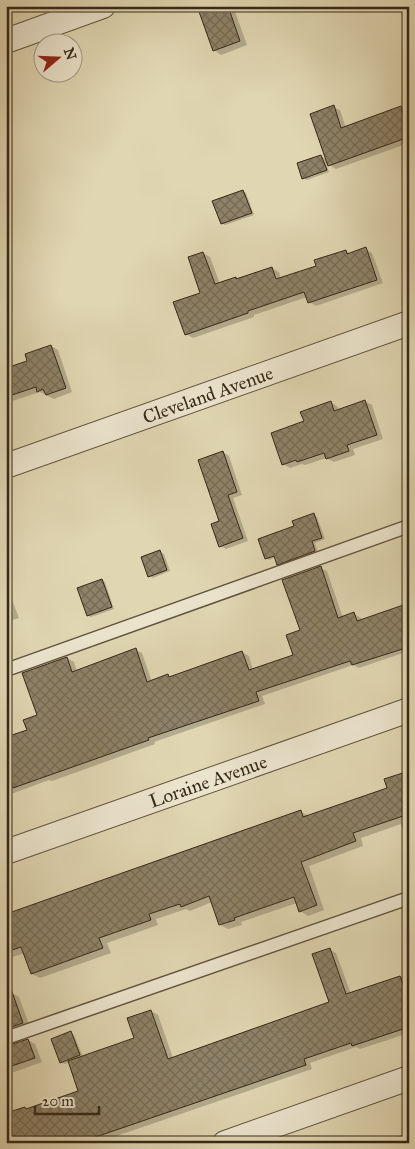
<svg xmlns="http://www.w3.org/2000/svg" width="415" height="1149" font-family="'IM FELL Great Primer',serif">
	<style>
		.shadow { fill: #0003 }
		.building { fill: url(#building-cross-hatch); stroke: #362817 }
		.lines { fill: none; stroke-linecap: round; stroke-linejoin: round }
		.service-casing { stroke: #60543e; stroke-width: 15 }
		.minor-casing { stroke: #60543e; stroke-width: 26 }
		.service { stroke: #ebe4cd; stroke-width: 12 }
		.minor { stroke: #ebe4cd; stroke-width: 24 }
		.labels { text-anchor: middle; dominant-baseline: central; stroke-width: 4; stroke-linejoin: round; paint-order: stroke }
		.street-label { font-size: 19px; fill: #362817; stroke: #ebe4cd }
	</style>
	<defs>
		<pattern id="building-cross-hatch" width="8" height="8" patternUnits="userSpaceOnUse" patternTransform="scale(1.25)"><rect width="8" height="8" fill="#8e8268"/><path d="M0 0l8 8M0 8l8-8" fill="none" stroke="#756a55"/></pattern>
	</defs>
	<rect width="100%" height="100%" fill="#e0d6b2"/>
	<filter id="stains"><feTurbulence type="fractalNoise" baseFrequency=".004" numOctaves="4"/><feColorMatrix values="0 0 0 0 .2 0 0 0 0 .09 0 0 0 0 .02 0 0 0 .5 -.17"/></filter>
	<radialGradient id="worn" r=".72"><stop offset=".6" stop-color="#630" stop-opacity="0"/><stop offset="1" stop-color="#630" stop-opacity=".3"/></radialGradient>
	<!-- shadow -->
	<path class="shadow" d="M198 6H233L247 45 221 55 214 50Z
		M333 107 340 110 346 128 401 108 407 111 409 116V143L336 169 326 163 329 172 307 180 303 178 321 156 327 160Z
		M243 191 246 193 254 215 225 225 222 223Z
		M365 249 372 253 383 283 316 306 309 302 307 297 254 315V317L193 338 186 334 202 293 203 253 210 257 220 284 236 278 238 280 272 268 279 272 281 279 318 266 346 251 351 254Z
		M51 346 58 350 72 392 54 399 40 392 6 403V370L29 362Z
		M364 401 372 405 383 439 353 449 355 455 334 462 326 458 305 465 302 464 290 468 283 464 305 422 331 402 338 407 339 410Z
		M223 452 229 456 242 495 233 498 248 541 226 549 220 546Z
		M313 515 317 517 325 539 315 543 318 553 281 566 278 564 276 557 269 560 266 558 296 527Z
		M160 552 164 554 170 571 153 578 149 576Z
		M320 568 327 571 343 618 354 614 361 618 362 621 404 606 403 604 409 602V651L359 668 353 665 262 696 265 704 154 742 155 744 52 781 49 780 6 796V738L28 730 38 716 67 658 74 662 77 671 136 650 142 653 152 682 168 676 171 677 242 652 249 656 253 670 294 656Z
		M102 580 105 582 114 609 91 617 88 615Z
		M8 595 11 597 19 618 6 622V596Z
		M409 772V847L401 824 361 838 363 846 309 866 324 910 308 916 300 911 297 903 241 922 242 925 228 929 220 925 212 902 190 911 186 909 156 919 158 925 107 943 111 953 40 978 32 974 25 953 6 959V922L301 812 309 816 389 789Z
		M409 858V868L406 860Z
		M329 949 336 953 351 994 409 974V1033L360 1049 356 1047 310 1063 312 1069 96 1143H7L27 1110 80 1092 70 1062 64 1064 61 1062 70 1033 74 1035 83 1057 136 1039 151 1011 158 1015 173 1058 331 1003Z
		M12 993 19 997 30 1027 6 1039V995Z
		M28 1040 35 1044 42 1062 9 1074 6 1072V1047Z
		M404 1134 409 1137V1143H378Z"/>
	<!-- building -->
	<path class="building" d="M197 6H228L240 41 213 51Z
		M334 105 341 128 401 106 409 128V137L328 166 310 114Z
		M321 155 327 170 302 179 297 163Z
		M243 190 252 213 221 224 212 201Z
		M366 247 377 280 308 303 304 292 248 311V313L185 335 173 302 200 293 188 257 203 252 215 284 236 277V279L272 267 276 279 316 266 314 260 346 250 347 254Z
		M51 345 66 388 46 395 43 389 37 392 36 387 6 397V368L27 361 25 354Z
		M365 400 377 435 347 445 349 451 326 459 324 453 297 462 296 460 282 465 271 433 304 421 300 412 331 401 334 411Z
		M223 451 237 492 228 495 243 538 219 547 211 524 219 521 198 460Z
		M314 513 322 538 312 541 315 551 277 565 274 556 265 559 258 539 294 526 292 521Z
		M160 550 167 570 148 577 141 557Z
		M321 566 338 618 354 612 357 621 409 603V647L352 665 350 661 256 692 259 701 148 738 149 740 13 788 6 769V737L27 730 23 720 37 715 22 673 67 657 72 672 136 648 147 682 168 674 169 677 242 651 249 670 293 655 286 635 300 630 282 580Z
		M102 579 112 607 87 616 77 588Z
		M409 771V814L353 833 356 841 301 862 317 905 299 912 294 897 234 918 235 920 219 925 209 896 181 907 180 904 149 914 151 920 99 938 103 948 31 974 21 947 6 952V914L301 810 303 817 387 788 384 779Z
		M330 948 346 994 400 976 409 1000V1027L352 1046 351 1043 304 1059 306 1065 78 1143H6V1113L25 1107 26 1109 78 1091 68 1061 134 1038 127 1018 151 1010 168 1059 329 1002 312 954Z
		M6 983H9L23 1023 6 1029Z
		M71 1031 80 1055 60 1063 51 1039Z
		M28 1039 35 1058 6 1068V1046Z"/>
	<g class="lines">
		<defs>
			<path id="service" d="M6 670 409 526
				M6 1038 409 898"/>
			<g id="minor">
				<path d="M6 41 103 6"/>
				<path id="s1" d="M6 466 409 323"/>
				<path id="s2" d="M6 852 409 710"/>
				<path d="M225 1143 409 1078"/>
			</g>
		</defs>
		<!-- service casing -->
		<use href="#service" class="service-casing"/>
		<!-- minor casing -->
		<use href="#minor" class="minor-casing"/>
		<!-- service -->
		<use href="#service" class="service"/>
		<!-- minor -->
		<use href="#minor" class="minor"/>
	</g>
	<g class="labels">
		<!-- street labels -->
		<g class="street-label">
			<text stroke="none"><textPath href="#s1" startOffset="214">Cleveland Avenue</textPath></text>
			<text stroke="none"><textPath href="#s2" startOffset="214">Loraine Avenue</textPath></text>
		</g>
	</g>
	<!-- margin -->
	<rect width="415" height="1149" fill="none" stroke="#e0d6b2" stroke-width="25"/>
	<rect x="8" y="8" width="400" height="1134" fill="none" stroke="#362817" stroke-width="2.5"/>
	<rect x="12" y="12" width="390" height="1124" fill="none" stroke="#362817"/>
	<!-- north arrow -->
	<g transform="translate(58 58) rotate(71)"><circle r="24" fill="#ebe4cd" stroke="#a39984"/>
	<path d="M0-4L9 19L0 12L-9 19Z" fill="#8f2418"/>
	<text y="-8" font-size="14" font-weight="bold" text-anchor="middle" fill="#362817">N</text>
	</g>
	<!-- scale -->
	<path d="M35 1106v8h64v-8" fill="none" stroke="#362817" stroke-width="2.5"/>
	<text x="42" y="1106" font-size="15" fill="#362817" stroke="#ebe4cd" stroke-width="4" paint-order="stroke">20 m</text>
	<rect width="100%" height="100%" filter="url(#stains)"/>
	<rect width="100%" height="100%" fill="url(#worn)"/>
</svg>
